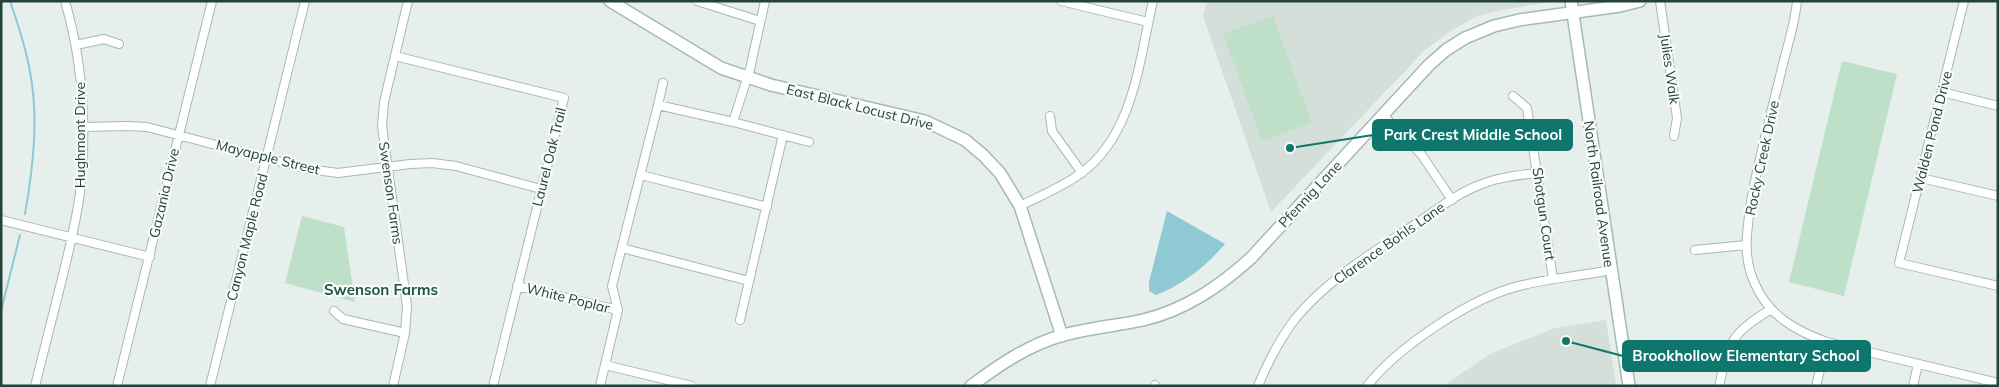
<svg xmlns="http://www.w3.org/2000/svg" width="1999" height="387" font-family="Mulish,sans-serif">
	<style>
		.built { fill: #d4dfda }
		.green { fill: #bfe0c8 }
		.water { fill: #8ec9d4 }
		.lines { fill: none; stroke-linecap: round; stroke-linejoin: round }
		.stream { stroke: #8ec9d4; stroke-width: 2 }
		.street-casing { stroke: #a8b8b2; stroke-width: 10 }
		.secondary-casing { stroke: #a4bbb3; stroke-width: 14 }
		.street { stroke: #fff; stroke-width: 8 }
		.secondary { stroke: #fff; stroke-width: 11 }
		.labels { text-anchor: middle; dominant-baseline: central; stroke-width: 4.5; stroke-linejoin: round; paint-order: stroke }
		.street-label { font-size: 14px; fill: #24423a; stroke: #f7fbf9 }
		.neighbourhood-label { font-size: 15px; font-weight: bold; fill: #1f5548; stroke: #f7fbf9 }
		.leader { fill: none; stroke: #0f766e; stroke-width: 2 }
		.callout-dot { fill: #0f766e; stroke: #f7fbf9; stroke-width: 2 }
		.callout { fill: #0f766e; stroke: #0f766e; stroke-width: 2 }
		.callout-label { font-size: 15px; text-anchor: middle; font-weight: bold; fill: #fff }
	</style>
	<rect width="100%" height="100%" fill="#e6efeb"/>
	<!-- built -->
	<path class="built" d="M1207 1H1556L1502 10 1477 16 1449 32 1424 51 1271 212 1203 16Z
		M1606 320 1616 386H1443L1490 354 1555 328Z"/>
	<!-- green -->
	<path class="green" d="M1273 16 1312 123 1262 141 1223 34Z
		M1842 61 1897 74 1844 296 1789 282Z
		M302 216 344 227 355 302 285 283Z"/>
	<!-- water -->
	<path class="water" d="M1167 211 1225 244C1206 266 1184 284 1156 295L1149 291V282Z"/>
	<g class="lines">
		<!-- stream -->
		<path class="stream" d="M10 1C18 24 26 48 30 72 39 118 33 168 25 214
			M1 311 20 235"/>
		<defs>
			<path id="street" d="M697 1 760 21
				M765 1 750 69 733 122 809 142
				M1061 1 1148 22
				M1660 1 1677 118 1674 136
				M1797 1C1795 23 1788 44 1783 64 1772 110 1759 156 1751 202 1747 230 1742 257 1755 284 1769 316 1796 331 1827 342L1998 383
				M1964 1 1899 263 1998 286
				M76 45 104 39 119 44
				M395 56 564 98 493 386
				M1942 92 1998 106
				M1513 96 1527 108 1553 279
				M658 105 663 83
				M1383 115 1421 154 1452 200
				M1050 116 1052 131 1082 173
				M83 127 128 126 147 127 308 169 338 173 410 164 432 163 456 166 541 189
				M641 175 767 207
				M1921 178 1998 196
				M1020 206C1040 196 1062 187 1080 174 1134 135 1139 61 1153 1
				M1 220 150 257
				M622 248 749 281
				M1695 250 1746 245
				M517 286 618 310
				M334 311 343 319 405 333
				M740 320 783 135
				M605 365 692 386
				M1155 385V386
				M35 386C44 350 53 314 62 279 69 250 76 223 80 193 87 129 83 63 65 1
				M117 386 212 1
				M210 386 305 1
				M393 386 405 333 407 306 382 126 384 102 408 1
				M600 386 618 310 612 286 658 105 733 122
				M1258 386C1268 362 1279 340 1295 319 1327 280 1372 253 1414 225 1435 211 1457 193 1482 184 1500 177 1519 175 1538 173
				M1367 386C1399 346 1473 296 1523 285 1552 278 1581 276 1610 270
				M1719 386C1730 340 1730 335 1771 309
				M1816 386 1827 342
				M1913 386 1918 364"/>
			<path id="secondary" d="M610 1 721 68 771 85 925 121 965 140 983 155 1000 173 1020 206 1062 336
				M1571 1 1629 386
				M971 386C999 365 1027 346 1060 336 1087 328 1116 326 1143 320 1185 310 1219 287 1251 258L1429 65 1446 50 1465 38 1494 26 1519 20 1620 6 1640 1"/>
		</defs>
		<!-- street casing -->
		<use href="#street" class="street-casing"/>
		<!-- secondary casing -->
		<use href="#secondary" class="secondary-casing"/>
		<!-- street -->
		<use href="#street" class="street"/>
		<!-- secondary -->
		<use href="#secondary" class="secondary"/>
	</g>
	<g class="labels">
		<!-- street labels -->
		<g class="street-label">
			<text transform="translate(1670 69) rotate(82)">Julies Walk</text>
			<text transform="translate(860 107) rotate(14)">East Black Locust Drive</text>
			<text transform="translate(1932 132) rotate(-76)">Walden Pond Drive</text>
			<text transform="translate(80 135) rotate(-90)">Hughmont Drive</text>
			<text transform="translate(268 157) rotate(14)">Mayapple Street</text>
			<text transform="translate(549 157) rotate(-76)">Laurel Oak Trail</text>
			<text transform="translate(1762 158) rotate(-78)">Rocky Creek Drive</text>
			<text transform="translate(164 193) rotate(-77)">Gazania Drive</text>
			<text transform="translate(391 193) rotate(82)">Swenson Farms</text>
			<text transform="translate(1310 194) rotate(-47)">Pfennig Lane</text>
			<text transform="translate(1599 194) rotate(82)">North Railroad Avenue</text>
			<text transform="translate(1544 214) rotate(82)">Shotgun Court</text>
			<text transform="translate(247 237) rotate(-76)">Canyon Maple Road</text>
			<text transform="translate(1389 243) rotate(-35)">Clarence Bohls Lane</text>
			<text transform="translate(568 298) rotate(14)">White Poplar</text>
		</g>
		<!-- neighbourhood labels -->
		<g class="neighbourhood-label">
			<text x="381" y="289">Swenson Farms</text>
		</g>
	</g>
	<!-- callouts -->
	<path class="leader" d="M1290 148L1373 135M1566 341L1623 356"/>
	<g class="callout-dot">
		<circle cx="1290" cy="148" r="5"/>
		<circle cx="1566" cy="341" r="5"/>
	</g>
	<g class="callout">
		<rect x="1373" y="120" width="199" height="30" rx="5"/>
		<rect x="1623" y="341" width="247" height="30" rx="5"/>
	</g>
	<g class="callout-label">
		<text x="1473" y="140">Park Crest Middle School</text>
		<text x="1746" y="361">Brookhollow Elementary School</text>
	</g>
	<!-- border -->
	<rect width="1999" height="387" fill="none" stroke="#24423a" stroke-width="5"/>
</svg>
